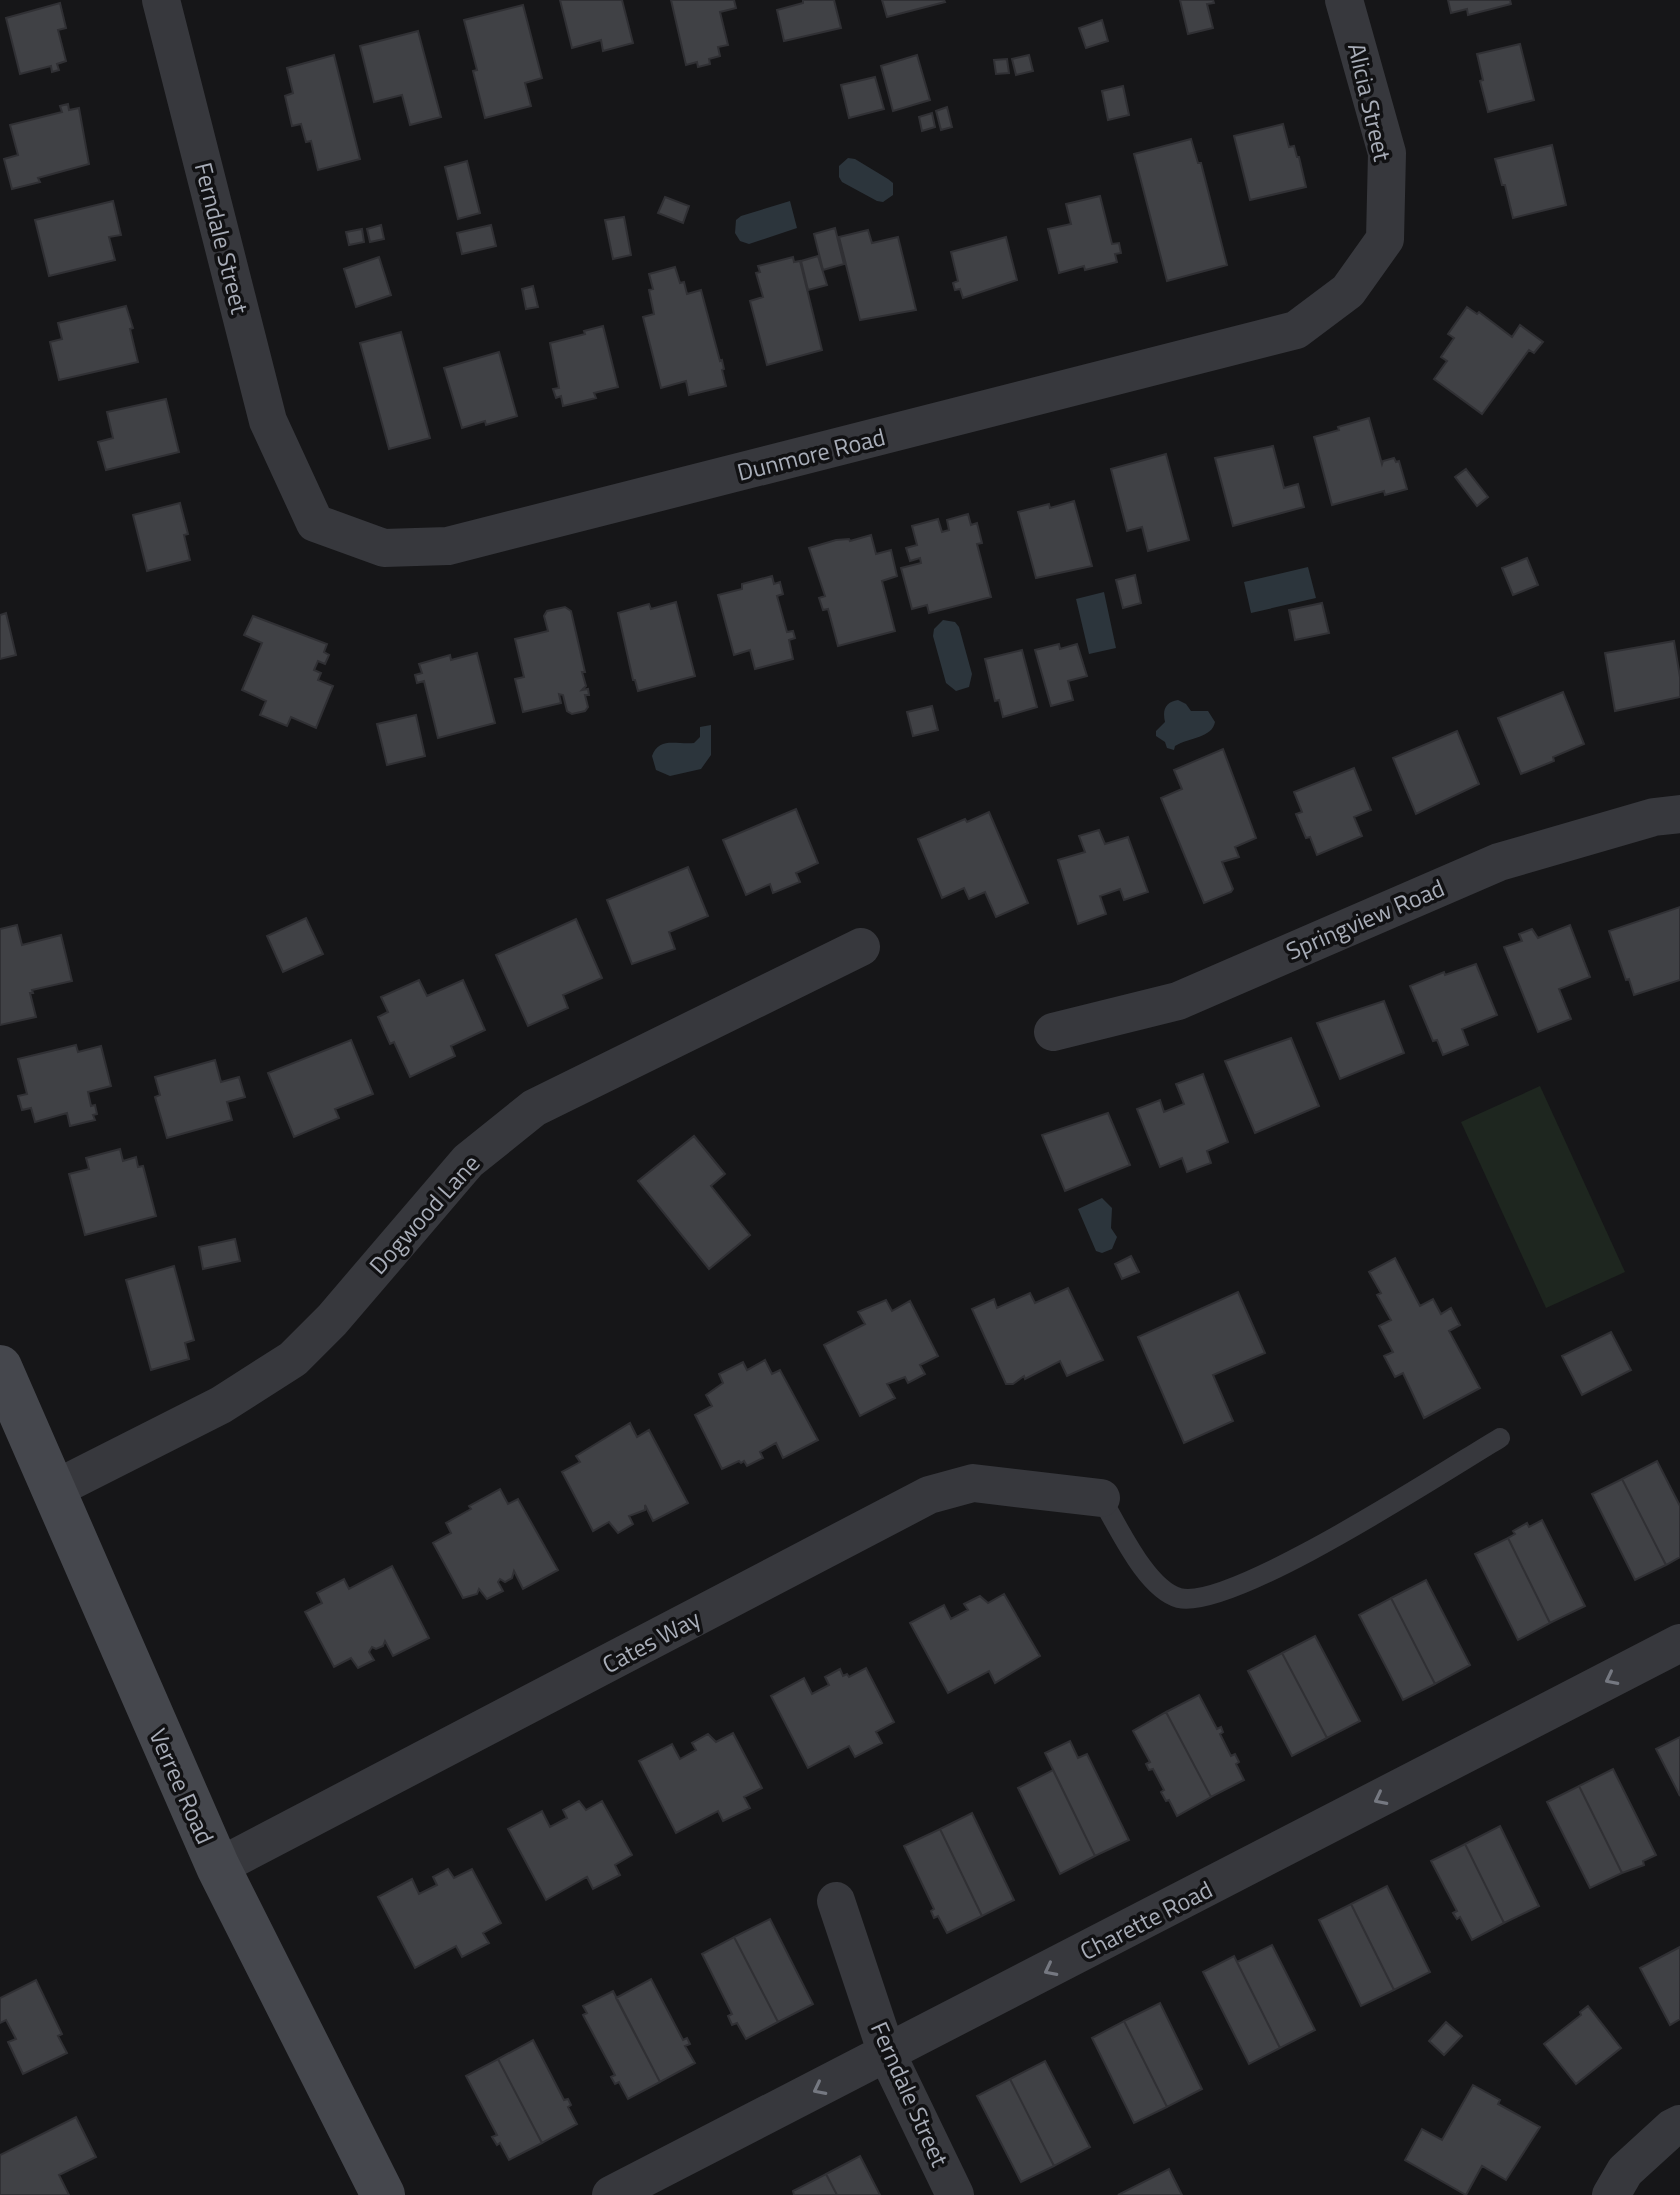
<svg xmlns="http://www.w3.org/2000/svg" width="1680" height="2195" font-family="'Titillium Web',sans-serif">
	<style>
		.green { fill: #1e261f }
		.water { fill: #2c353c }
		.building { fill: #404145; stroke: #303034; stroke-width: 2 }
		.lines { fill: none; stroke-linecap: round; stroke-linejoin: round }
		.service { stroke: #37383d; stroke-width: 20 }
		.minor { stroke: #37383d; stroke-width: 38 }
		.secondary { stroke: #45474d; stroke-width: 44 }
		.oneway { stroke: #757881 }
		.labels { text-anchor: middle; dominant-baseline: central; stroke-width: 7; stroke-linejoin: round; paint-order: stroke }
		.street-label { font-size: 24px; fill: #a8adb8; stroke: #111113 }
	</style>
	<rect width="100%" height="100%" fill="#161618"/>
	<!-- green -->
	<path class="green" d="M1540 1086 1625 1272 1546 1308 1461 1122Z"/>
	<!-- water -->
	<path class="water" d="M848 158 855 159 888 179 893 183V195L883 202 877 201 842 182 839 177V166Z
		M790 201 797 228 749 244 740 241 735 233 736 220 741 216Z
		M1308 567 1316 598 1251 613 1244 582Z
		M1104 592 1116 648 1089 654 1076 599Z
		M943 620 955 622 959 627 972 674 969 687 956 691 946 683 933 636 934 629Z
		M1178 700 1186 704 1191 711H1208L1215 722C1212 738 1190 737 1175 746L1174 750 1167 748 1165 742 1156 736V731L1165 722C1162 709 1166 702 1178 700Z
		M711 725V755L701 769 670 776 656 770 652 756C659 736 677 745 694 743L700 737V727Z
		M1102 1198 1112 1208 1111 1228 1117 1237 1112 1249 1102 1253 1096 1251 1078 1209Z"/>
	<!-- building -->
	<path class="building" d="M560 0H622L633 43 603 51 601 40 572 48Z
		M671 0H734L736 8 720 12 728 45 718 47 720 56 709 59 710 64 698 67 697 62 686 65Z
		M803 0H834L841 28 784 41 777 10 803 3Z
		M882 0H944L945 2 887 17Z
		M1180 0H1213L1214 3 1207 4 1213 28 1188 34Z
		M1448 0H1510L1511 4 1468 15 1467 9 1451 13Z
		M60 3 66 28 58 30 66 61 57 64 59 70 52 72 51 66 20 74 6 18Z
		M523 5 542 78 525 83 531 106 485 118 473 71 477 70 464 20Z
		M1102 20 1108 41 1086 48 1079 28Z
		M418 31 441 117 410 125 402 95 374 102 360 46Z
		M1520 44 1534 100 1488 112 1480 81 1483 80 1477 54Z
		M334 55 360 159 318 170 311 141 306 142 301 124 292 126 285 96 293 93 287 68Z
		M917 55 930 100 893 111 881 66Z
		M1029 55 1033 71 1016 75 1012 59Z
		M1007 59 1009 73 996 74 994 60Z
		M875 77 884 109 849 118 841 85Z
		M1123 86 1129 115 1108 120 1102 91Z
		M68 104 69 110 79 108 89 164 38 178 40 182 12 189 4 159 18 155 10 125 62 112 60 106Z
		M947 107 952 127 941 130 936 111Z
		M932 113 935 127 922 131 919 117Z
		M1283 124 1289 147 1294 146 1297 157H1299L1306 187 1250 200 1234 136Z
		M1191 139 1198 163H1201L1227 265 1167 281 1134 154Z
		M1552 145 1566 205 1513 218 1505 185H1502L1495 159Z
		M467 161 480 213 458 219 445 167Z
		M1100 196 1112 244 1119 243 1121 253 1115 254 1117 262 1085 270 1084 266 1059 273 1048 229 1071 224 1066 204Z
		M665 197 689 206 683 223 658 213Z
		M113 201 121 235 109 237 115 260 49 276 35 220Z
		M624 217 631 255 613 259 605 220Z
		M381 225 384 239 370 242 367 229Z
		M491 225 496 246 462 254 457 233Z
		M835 228 844 264 823 270 814 234Z
		M362 229 364 242 349 245 346 232Z
		M868 230 872 243 898 237 916 310 860 320 839 237Z
		M1006 237 1017 280 963 298 960 289 955 290 953 283 958 281 951 252Z
		M818 256 827 285 808 290 801 261Z
		M379 257 391 295 356 307 344 269Z
		M793 257 794 262 800 261 822 350 767 365 750 301 763 297 756 273 760 272 758 266Z
		M675 267 680 283 684 282 687 294 701 290 720 361 722 360 724 369 722 370 726 386 689 395 686 381 661 388 643 317 654 314 649 290 653 289 649 274Z
		M533 286 538 307 526 309 522 289Z
		M126 306 133 328 130 329 138 362 59 380 50 342 62 339 58 323Z
		M1467 307 1477 314 1479 312 1512 337 1520 325 1543 342 1534 353 1529 350 1482 414 1434 379 1447 361 1441 357 1454 338 1448 334Z
		M603 326 618 387 594 393 596 398 563 406 561 396 556 398 553 389 559 388 550 343 585 334 584 331Z
		M401 332 430 438 389 449 360 343Z
		M499 352 517 416 486 425 485 421 462 428 444 368Z
		M166 399 179 452 106 470 98 442 113 438 107 412Z
		M1369 418 1382 464 1383 461 1394 458 1396 462 1399 461 1407 489 1385 495 1384 491 1332 505 1314 437 1339 430 1338 427Z
		M1273 446 1284 488 1298 484 1304 507 1233 526 1215 458Z
		M1166 454 1189 540 1148 551 1142 527 1127 531 1111 469Z
		M1466 469 1488 497 1477 506 1455 477Z
		M1074 501 1092 566 1036 578 1018 512 1049 504 1050 508Z
		M180 503 188 534 184 535 190 560 147 571 133 515Z
		M968 514 971 525 977 523 982 543 977 544 991 597 929 613 927 605 912 609 901 568 921 563 920 558 910 561 906 548 917 545 912 526 938 519 942 532 949 530 947 520Z
		M871 535 876 554 891 550 897 576 882 581 895 631 838 646 828 609 823 610 819 598 825 596 809 548 836 540 849 539 850 541Z
		M1527 558 1538 585 1513 595 1502 568Z
		M1135 575 1141 603 1123 608 1116 580Z
		M772 576 774 584 780 582 783 594 777 596 787 632 793 631 795 638 789 640 793 659 755 669 750 650 734 655 718 595 742 589V584Z
		M676 602 695 676 638 691 635 680H633L618 613 649 604 651 609Z
		M1322 603 1329 633 1295 640 1289 610Z
		M565 607 571 611 585 672H582L586 686 582 690 588 689 589 695H585L588 707 585 711 572 714 567 711 563 695 559 694 561 703 523 712 515 679 524 677 515 639 548 631 544 616 547 611Z
		M6 613 16 655 0 659V615Z
		M253 616 327 644 324 652 329 655 325 664 318 661 314 670 321 673 318 680 333 686 316 728 291 717 287 726 260 715 266 701 242 690 262 643 244 635Z
		M1674 641 1680 677V697L1615 711 1605 653Z
		M1059 644 1060 649 1077 644 1087 676 1068 681 1073 700 1051 706 1035 650Z
		M1022 650 1037 707 1003 717 999 700 995 701 985 659Z
		M477 653 495 723 438 738 424 681 417 683 415 675 422 673 419 664 450 655 451 660Z
		M1563 692 1584 744 1553 757 1554 761 1521 774 1498 718Z
		M932 706 938 730 913 736 907 712Z
		M416 715 425 756 387 765 377 724Z
		M1457 731 1479 784 1416 814 1393 758Z
		M1223 749 1256 838 1235 847 1239 857 1222 862 1233 889 1231 892 1204 903 1161 798 1182 789 1174 770Z
		M1354 768 1371 810 1354 817 1362 836 1317 855 1310 837 1306 838 1296 814 1302 812 1294 792Z
		M796 809 818 863 796 873 800 882 773 893 770 884 746 895 723 840Z
		M989 812 1028 903 996 917 985 892 969 899 964 888 942 898 918 839 965 819 967 822Z
		M1099 830 1105 844 1128 837 1148 892 1124 900 1120 889 1100 896 1106 914 1078 924 1058 860 1085 852 1079 836Z
		M688 867 708 916 669 932 675 949 632 964 607 900Z
		M1680 907V980L1634 995 1629 979 1626 980 1609 931Z
		M306 918 323 954 283 972 267 936Z
		M576 919 602 978 563 995 568 1008 528 1026 496 955Z
		M17 925 22 945 61 935 72 981 32 990 33 993H30L36 1017 0 1025V929Z
		M1570 925 1590 977 1559 989 1571 1019 1538 1032 1504 947 1522 941 1519 934 1532 929 1538 938Z
		M1476 964 1497 1015 1462 1029 1468 1045 1443 1055 1437 1040 1433 1041 1410 986 1444 972 1445 975Z
		M419 980 427 996 463 980 485 1030 451 1046 455 1056 410 1077 394 1042 390 1044 378 1017 388 1012 381 997Z
		M1384 1001 1404 1053 1340 1079 1317 1023Z
		M1291 1038 1319 1106 1255 1133 1225 1061Z
		M351 1040 373 1094 335 1109 339 1118 294 1137 268 1073Z
		M76 1045 78 1052 101 1046 111 1086 88 1092 91 1106 95 1105 97 1114 93 1115 95 1120 70 1126 67 1113 35 1122 31 1108 22 1110 18 1096 27 1094 18 1059Z
		M215 1060 221 1082 239 1077 245 1097 227 1102 232 1120 167 1138 155 1097 160 1095 155 1077Z
		M1203 1074 1228 1142 1207 1151 1211 1163 1187 1172 1182 1158 1160 1167 1137 1109 1160 1100 1164 1112 1184 1104 1176 1084Z
		M1108 1113 1130 1165 1065 1191 1042 1135Z
		M694 1136 725 1174 711 1186 750 1235 709 1269 638 1181Z
		M120 1149 123 1161 136 1157 138 1167 143 1166 156 1216 85 1235 69 1174 89 1169 86 1158Z
		M235 1239 240 1261 203 1269 199 1247Z
		M1131 1256 1139 1272 1122 1279 1115 1264Z
		M1395 1258 1420 1306 1433 1299 1441 1314 1451 1308 1460 1325 1449 1331 1480 1388 1424 1418 1403 1373 1395 1377 1384 1356 1393 1352 1379 1326 1391 1320 1377 1295 1381 1293 1369 1272Z
		M174 1266 194 1340 185 1343 189 1359 151 1370 126 1280Z
		M1068 1288 1103 1360 1067 1376 1060 1361 1025 1379 1024 1376 1013 1384H1006L972 1309 994 1299 997 1308 1030 1293 1035 1303Z
		M1238 1292 1265 1353 1213 1375 1233 1421 1184 1443 1138 1337Z
		M886 1300 892 1311 910 1301 938 1356 920 1365 925 1374 908 1383 905 1377 887 1384 895 1398 860 1416 824 1345 865 1324 858 1312Z
		M1611 1332 1631 1370 1582 1395 1562 1356Z
		M765 1360 772 1374 780 1370 818 1440 783 1458 776 1443 760 1452 763 1458 747 1466 744 1461 741 1463 739 1461 722 1469 695 1415 712 1406 706 1395 723 1383 719 1374 743 1362 747 1370Z
		M630 1423 637 1437 649 1430 688 1503 653 1521 645 1505V1510L629 1516 633 1524 618 1533 609 1522 593 1531 562 1472 580 1462 576 1456Z
		M1657 1461 1680 1506V1557L1666 1565 1622 1479Z
		M1622 1479 1666 1565 1635 1580 1592 1494Z
		M500 1489 508 1504 518 1499 558 1570 523 1589 514 1571 512 1578 505 1582 500 1579 498 1582 503 1591 487 1599 479 1589 477 1594 463 1598 433 1543 451 1533 446 1523 471 1509 469 1506Z
		M1542 1520 1585 1606 1550 1623 1508 1538 1515 1534 1513 1531 1527 1523 1529 1527Z
		M1508 1538 1550 1623 1518 1640 1475 1554Z
		M392 1566 429 1638 393 1656 385 1641 383 1646 376 1649 372 1647 369 1652 374 1660 358 1668 351 1658 334 1667 305 1612 322 1603 317 1593 344 1579 349 1589Z
		M1426 1580 1470 1665 1435 1684 1391 1598Z
		M1004 1594 1040 1656 995 1683 989 1671 948 1693 910 1623 944 1605 951 1619 968 1610 964 1604 980 1596 988 1603Z
		M1391 1598 1435 1684 1403 1700 1359 1615Z
		M1315 1636 1360 1721 1327 1738 1282 1653Z
		M1282 1653 1327 1738 1292 1756 1248 1671Z
		M866 1668 894 1722 876 1732 882 1743 855 1757 849 1746 808 1768 771 1696 804 1678 812 1694 829 1685 825 1677 840 1669 843 1676 847 1674 849 1677Z
		M1199 1695 1217 1729 1221 1727 1223 1732 1220 1734 1231 1756 1235 1754 1239 1762 1236 1764 1244 1780 1211 1797 1166 1712Z
		M1166 1712 1211 1797 1177 1816 1169 1800 1166 1801 1161 1792 1164 1790 1153 1769 1149 1770 1146 1764 1150 1762 1133 1731Z
		M733 1733 762 1788 744 1797 750 1808 723 1821 718 1811 676 1833 639 1761 672 1744 680 1759 696 1750 692 1743 708 1734 716 1742Z
		M1680 1737V1796L1656 1749Z
		M1070 1741 1078 1758 1087 1754 1129 1840 1095 1856 1045 1753Z
		M1613 1769 1656 1855 1643 1861 1644 1865 1622 1873 1579 1786Z
		M1053 1770 1095 1856 1060 1874 1018 1788Z
		M1579 1786 1622 1873 1590 1888 1547 1802Z
		M579 1801 586 1810 602 1801 632 1855 615 1865 620 1875 593 1889 587 1877 546 1900 508 1829 542 1811 550 1827 567 1818 563 1810Z
		M972 1813 1014 1900 982 1916 940 1829Z
		M1500 1826 1539 1906 1504 1923 1465 1844Z
		M940 1829 982 1916 947 1933 938 1916 934 1918 931 1911 934 1909 904 1846Z
		M1465 1844 1504 1923 1472 1940 1460 1917 1457 1919 1453 1913 1457 1911 1431 1861Z
		M448 1869 454 1878 472 1869 501 1923 483 1933 489 1943 462 1957 456 1946 415 1968 378 1897 412 1879 419 1894 437 1885 433 1877Z
		M1387 1886 1430 1972 1394 1990 1351 1904Z
		M1351 1904 1394 1990 1361 2006 1319 1920Z
		M770 1919 813 2004 778 2022 734 1937Z
		M734 1937 778 2022 746 2039 737 2023 732 2025 728 2016 732 2014 702 1954Z
		M1272 1945 1315 2030 1280 2048 1237 1962Z
		M1680 1947V2019L1670 2025 1640 1968Z
		M1234 1956 1280 2048 1249 2064 1203 1972Z
		M651 1979 683 2040 687 2038 690 2044 685 2046 695 2063 660 2082 616 1998Z
		M36 1980 62 2034 58 2036 67 2053 23 2074 8 2042 16 2039 6 2020 0 2023V1998Z
		M613 1991 660 2082 628 2099 619 2082 615 2084 611 2077 615 2075 583 2015 587 2013 583 2006Z
		M1160 2003 1202 2089 1167 2107 1124 2021Z
		M1588 2006 1621 2048 1576 2084 1544 2044 1581 2015 1580 2012Z
		M1124 2021 1167 2107 1134 2123 1092 2038Z
		M1446 2022 1462 2036 1444 2055 1429 2041Z
		M533 2040 564 2100 568 2099 571 2105 568 2107 577 2124 542 2143 498 2059Z
		M498 2059 542 2143 509 2160 500 2143 497 2145 492 2137 497 2135 466 2076Z
		M1045 2061 1090 2147 1054 2166 1010 2079Z
		M1010 2079 1054 2166 1021 2182 977 2096Z
		M1473 2085 1500 2100 1498 2104 1540 2127 1506 2180 1482 2166 1466 2195 1405 2160 1422 2129 1442 2140Z
		M76 2117 96 2157 59 2175 69 2195H0V2155Z
		M860 2156 880 2195H837L826 2174Z
		M1169 2169 1182 2195H1118Z
		M826 2174 837 2195H794L793 2191Z"/>
	<g class="lines">
		<!-- service -->
		<path class="service" d="M1101 1498C1118 1526 1146 1589 1179 1598 1232 1611 1446 1470 1500 1438"/>
		<!-- minor -->
		<path class="minor" d="M161 0 268 421 315 523 384 548 448 546 1296 330 1348 291 1385 239 1387 153 1344 0
			M1053 1032 1178 1001 1499 862 1654 817 1680 814
			M53 1490 221 1405 293 1359 332 1320 468 1161 534 1108 861 947
			M218 1867 929 1495 973 1483 1101 1498
			M836 1901 887 2054 955 2195
			M611 2195 1680 1643
			M1611 2195 1625 2171 1672 2128 1680 2124"/>
		<!-- secondary -->
		<path class="secondary" d="M0 1367 218 1867 383 2195"/>
	</g>
	<!-- one-way arrows -->
	<defs><path id="oneway-chevron" d="M-2-3.5L2.5 0L-2 3.5" fill="none" stroke-width="1.6" stroke-linecap="round" stroke-linejoin="round" transform="scale(2)"/></defs>
	<g class="oneway">
		<use href="#oneway-chevron" transform="translate(1611 1679) rotate(153)"/>
		<use href="#oneway-chevron" transform="translate(1380 1799) rotate(153)"/>
		<use href="#oneway-chevron" transform="translate(1050 1970) rotate(153)"/>
		<use href="#oneway-chevron" transform="translate(819 2089) rotate(153)"/>
	</g>
	<g class="labels">
		<!-- street labels -->
		<g class="street-label">
			<text transform="translate(1370 102) rotate(77)">Alicia Street</text>
			<text transform="translate(222 238) rotate(76)">Ferndale Street</text>
			<text transform="translate(811 454) rotate(-14)">Dunmore Road</text>
			<text transform="translate(1365 919) rotate(-23)">Springview Road</text>
			<text transform="translate(424 1214) rotate(-48)">Dogwood Lane</text>
			<text transform="translate(651 1641) rotate(-28)">Cates Way</text>
			<text transform="translate(182 1786) rotate(66)">Verree Road</text>
			<text transform="translate(1146 1920) rotate(-27)">Charette Road</text>
			<text transform="translate(910 2094) rotate(66)">Ferndale Street</text>
		</g>
	</g>
</svg>
